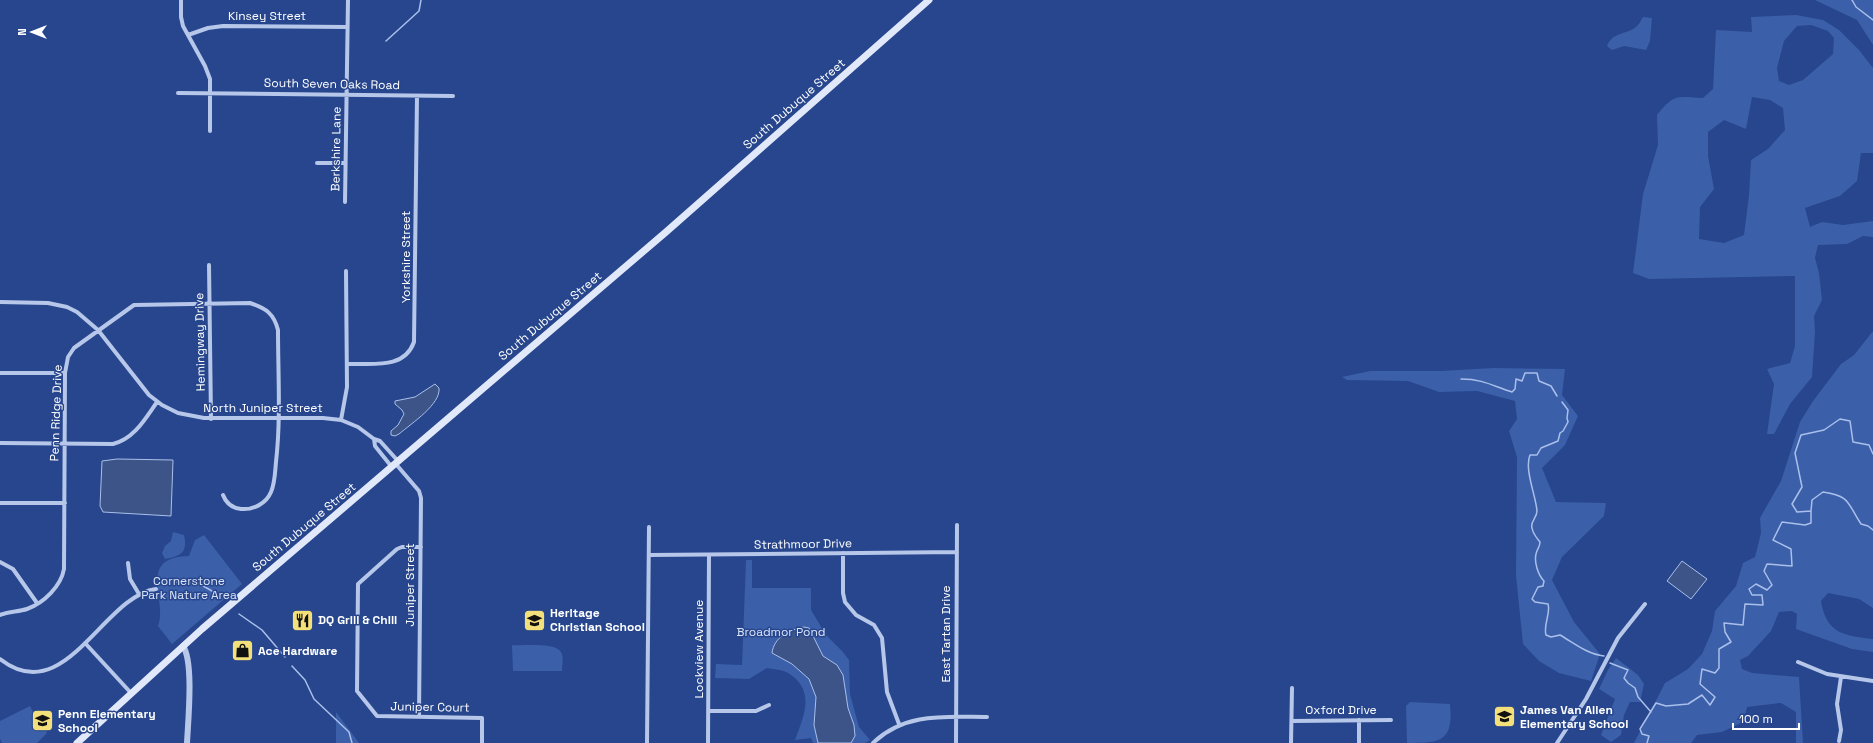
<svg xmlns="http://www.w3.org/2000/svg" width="1873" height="743" font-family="'Space Grotesk',sans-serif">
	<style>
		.green { fill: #3b5fa9; fill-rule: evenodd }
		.water { fill: #3c5487; stroke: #aac0eb }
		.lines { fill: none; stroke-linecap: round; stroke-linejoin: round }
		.stream { stroke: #aac0eb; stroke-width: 1.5 }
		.minor { stroke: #b6c7ea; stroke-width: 4 }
		.tertiary { stroke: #b6c7ea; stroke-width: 6 }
		.secondary { stroke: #e1e8f9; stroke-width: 7 }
		.labels { text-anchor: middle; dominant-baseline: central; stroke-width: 3; stroke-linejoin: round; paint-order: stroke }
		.street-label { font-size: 12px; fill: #fff; stroke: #27468d }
		.park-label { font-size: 12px; fill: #dae4f8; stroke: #27468d }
		.poi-label { font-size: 12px; font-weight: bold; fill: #fff; stroke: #27468d; text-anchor: start }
	</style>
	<rect width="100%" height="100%" fill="#27468d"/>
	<!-- green -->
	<path class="green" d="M1815 0H1873V45L1857 20Z
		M1796 15 1823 20 1839 30 1859 50 1873 68V153H1861L1857 181 1840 196 1805 208 1810 227 1822 222 1843 225 1873 221V237L1863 236 1847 244 1818 245 1815 258 1819 273 1822 300 1814 316 1815 332 1812 377 1790 404 1774 434H1767L1774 384 1767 369 1790 363 1795 346V276L1649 279 1633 273 1643 194 1658 145 1657 115C1675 93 1676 97 1703 98L1713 89 1716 30 1752 32 1751 17ZM1811 25 1828 31 1834 38 1833 54 1803 80 1789 85 1779 81 1777 68 1784 41 1797 26ZM1752 97 1770 100 1783 108 1785 130 1768 149 1751 160 1749 195 1744 235 1724 243 1699 239 1700 207 1714 189 1708 156V132L1724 120 1746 129Z
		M1643 17 1652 18 1650 41 1646 50 1624 46 1612 50 1607 46C1612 32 1628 34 1636 27 1639 25 1641 20 1643 17Z
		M1873 331V608L1859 599 1828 593 1821 601C1826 633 1844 636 1873 639V652L1852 649 1796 629 1797 614 1792 611 1779 612 1771 631 1748 656 1740 660 1742 669 1752 673 1799 677 1803 743H1796V712L1781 703 1747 707 1743 722 1722 732 1697 735 1691 743H1634L1665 683 1688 669 1702 654 1712 631 1715 611 1736 586 1743 563 1755 557 1761 533 1760 518 1781 481 1800 422 1813 401 1841 364 1854 355Z
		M1493 368 1565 369 1562 395 1578 416 1565 445 1542 468 1556 502 1606 503 1604 516 1562 557 1552 580 1574 622 1600 654 1591 681 1559 673 1539 661 1523 644 1516 576 1517 457 1509 431 1517 419 1515 401 1477 391 1439 392 1408 381 1347 380 1342 377 1370 371H1441Z
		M173 532 184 535C188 553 181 556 165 559L162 553 165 546 171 541Z
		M204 535 242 584 172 644 158 626C168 600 136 557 189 556L195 540Z
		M746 560H752V588H811V610L826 635 843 652 849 660 850 694 859 727 870 740 865 743H813L811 738 795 740C804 716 816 690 788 673 783 670 773 669 767 668L749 679 715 678 716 664 742 665Z
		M512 645C523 646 555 642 561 652 564 657 562 666 562 671H513Z
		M1616 658 1638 675 1644 684 1640 702H1630L1624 715 1621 735 1611 742 1601 735 1615 699 1599 689 1608 670Z
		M1410 702 1450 704C1454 743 1439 743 1407 743L1406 706Z
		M30 706 33 712 42 721 47 733 37 743H2L0 739V721Z
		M336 712 359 743H336Z"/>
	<!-- water -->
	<path class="water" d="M435 384 439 388C441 404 412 423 399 434L395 436 391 435V431L398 425 404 414 402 410 395 404V401L415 397Z
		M117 459 173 460 171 516 103 512 100 506 102 461Z
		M1682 561 1707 579 1691 599 1667 581Z
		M804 627 809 628 823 656 837 665 843 675 848 708 854 725 855 736 851 743H818L814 725 816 697 809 679 792 664 772 653C774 637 789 630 804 627Z"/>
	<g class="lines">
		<!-- stream -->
		<path class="stream" d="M1852 0 1856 7 1873 20
			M386 41 419 11 421 0
			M1461 379C1483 379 1493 386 1512 392L1515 389 1516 379 1522 381 1525 373H1537L1539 381 1551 386 1557 396
			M1562 402 1568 410 1567 418 1568 422 1563 431 1560 433 1558 441 1541 448 1537 455H1530C1524 469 1536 496 1537 511 1537 518 1530 521 1532 528 1533 534 1536 537 1540 542 1540 547 1537 549 1536 554 1534 562 1538 575 1544 581L1543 586 1538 587 1532 599 1535 602 1548 604C1551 614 1543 624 1546 635L1551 637 1560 635C1574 643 1587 654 1604 656
			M1811 511 1812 500 1823 492C1851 496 1847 503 1861 524L1868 526 1873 530
			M174 582 198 583 219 595
			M239 614 262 630 285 657
			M1610 663 1628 670 1624 678 1628 683 1635 688 1638 697 1651 712
			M292 666 305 680 314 699 349 732 352 743
			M1647 743 1649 736 1642 734 1640 729 1656 703 1666 706 1688 704 1702 695 1710 705 1715 697 1700 684 1702 669 1715 673 1719 668V649L1731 642 1725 632 1724 623 1743 625 1745 604 1763 605 1762 595H1752L1749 589 1756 584 1767 590 1772 585 1764 571 1767 564 1792 566 1791 549 1773 540 1782 522 1805 525 1811 523V511L1797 512 1792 504 1802 487 1795 453 1801 435 1824 430 1840 419 1850 421 1853 442 1869 445 1873 454"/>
		<!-- minor -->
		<path class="minor" d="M181 0V17L183 26 205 66 210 79V131
			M188 35 208 28 223 26 347 27
			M178 93 453 96
			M317 163H345
			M345 202 348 0
			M209 265 211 419
			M0 302 48 303 67 307 77 312 98 330 149 395 162 405 178 413 204 418H323L341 420 358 427 374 439 380 441 398 461
			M347 364C372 363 404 370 414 342L417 96
			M0 373H65
			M341 420 347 387 346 271
			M374 439 375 446 391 466
			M0 443 113 444C134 439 145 419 157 402
			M395 463 419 491 421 498 419 717
			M0 503H65
			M421 547H402L397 549 358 584 357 691 377 716 482 718V743
			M843 553V593L845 602 856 615 874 625 882 638 887 692 899 724
			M649 555 957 552
			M0 562 13 569 37 603
			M128 563 130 579 139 594
			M0 615C9 611 18 612 27 609 44 603 61 586 64 569L65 373 68 357 74 348 134 305 250 303C266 308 274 314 278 330 278 374 281 418 276 462 275 472 275 483 271 492 266 504 253 510 241 509 232 508 226 503 223 495
			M85 643 131 693
			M0 659C65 710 103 596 156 589
			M1798 662 1827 674 1873 681
			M708 711H756L769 705
			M1292 721 1391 720
			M1839 741 1841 730 1837 704 1841 677
			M647 743 649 527
			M708 743 709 555
			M873 743C905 712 946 717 987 717
			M956 743 957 525
			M1291 743 1292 688
			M1359 743V720
			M1557 743 1586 699 1618 638 1645 604"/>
		<!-- tertiary -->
		<path class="tertiary" d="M183 646C194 662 188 722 187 743"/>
		<!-- secondary -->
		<path class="secondary" d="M77 743 202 629 666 232 929 0"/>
	</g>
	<!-- icons -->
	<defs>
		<symbol id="restaurant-square" viewBox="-11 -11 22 22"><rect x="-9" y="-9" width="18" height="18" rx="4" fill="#f3e07b" stroke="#27468d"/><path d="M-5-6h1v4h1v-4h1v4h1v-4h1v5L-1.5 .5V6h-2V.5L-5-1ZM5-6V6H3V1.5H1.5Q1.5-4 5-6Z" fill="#111"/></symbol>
		<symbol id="school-square" viewBox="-11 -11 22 22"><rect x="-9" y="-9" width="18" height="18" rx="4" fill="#f3e07b" stroke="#27468d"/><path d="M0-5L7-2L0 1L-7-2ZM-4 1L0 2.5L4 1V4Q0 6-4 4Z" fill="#111"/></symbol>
		<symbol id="shop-square" viewBox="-11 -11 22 22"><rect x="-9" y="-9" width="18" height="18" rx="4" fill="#f3e07b" stroke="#27468d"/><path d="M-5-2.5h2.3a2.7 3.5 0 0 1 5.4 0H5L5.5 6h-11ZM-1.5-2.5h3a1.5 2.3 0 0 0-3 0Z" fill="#111"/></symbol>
	</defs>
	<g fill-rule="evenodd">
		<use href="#restaurant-square" x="290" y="608" width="25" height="25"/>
		<use href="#school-square" x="522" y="608" width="25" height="25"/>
		<use href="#shop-square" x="230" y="638" width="25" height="25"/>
		<use href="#school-square" x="1492" y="704" width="25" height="25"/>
		<use href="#school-square" x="30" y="708" width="25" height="25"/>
	</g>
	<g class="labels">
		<!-- street labels -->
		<g class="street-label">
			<text x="267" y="16">Kinsey Street</text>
			<text transform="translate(332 84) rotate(1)">South Seven Oaks Road</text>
			<text transform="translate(794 104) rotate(-41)">South Dubuque Street</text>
			<text transform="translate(336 149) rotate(-89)">Berkshire Lane</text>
			<text transform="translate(406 257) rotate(-90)">Yorkshire Street</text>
			<text transform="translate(550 316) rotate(-40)">South Dubuque Street</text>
			<text transform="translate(200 342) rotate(-91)">Hemingway Drive</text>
			<text x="263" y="408">North Juniper Street</text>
			<text transform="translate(56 413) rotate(-88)">Penn Ridge Drive</text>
			<text transform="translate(304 527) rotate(-40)">South Dubuque Street</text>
			<text transform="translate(803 544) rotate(-1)">Strathmoor Drive</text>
			<text transform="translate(410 585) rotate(-90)">Juniper Street</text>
			<text transform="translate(946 634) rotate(-90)">East Tartan Drive</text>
			<text transform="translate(699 649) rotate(-90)">Lockview Avenue</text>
			<text transform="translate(430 707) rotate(1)">Juniper Court</text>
			<text x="1341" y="710">Oxford Drive</text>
		</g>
		<!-- park labels -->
		<g class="park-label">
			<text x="189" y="581">Cornerstone<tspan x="189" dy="14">Park Nature Area</tspan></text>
			<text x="781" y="632">Broadmor Pond</text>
		</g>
		<!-- poi labels -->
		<g class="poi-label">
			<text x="550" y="613">Heritage<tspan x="550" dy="14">Christian School</tspan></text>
			<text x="318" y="620">DQ Grill &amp; Chill</text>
			<text x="258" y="651">Ace Hardware</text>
			<text x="1520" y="710">James Van Allen<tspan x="1520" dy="14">Elementary School</tspan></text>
			<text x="58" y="714">Penn Elementary<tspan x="58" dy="14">School</tspan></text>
		</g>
	</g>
	<!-- north arrow -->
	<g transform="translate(32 32) rotate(270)" stroke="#27468d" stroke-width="3" paint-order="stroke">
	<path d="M0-3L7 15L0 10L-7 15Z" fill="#ffffff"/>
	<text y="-6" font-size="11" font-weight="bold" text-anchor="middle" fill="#ffffff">N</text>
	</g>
	<!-- scale -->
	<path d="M1733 723v6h66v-6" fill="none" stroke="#ffffff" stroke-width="2"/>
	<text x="1739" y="723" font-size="12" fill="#ffffff" stroke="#27468d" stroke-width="3" paint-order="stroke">100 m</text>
</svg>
